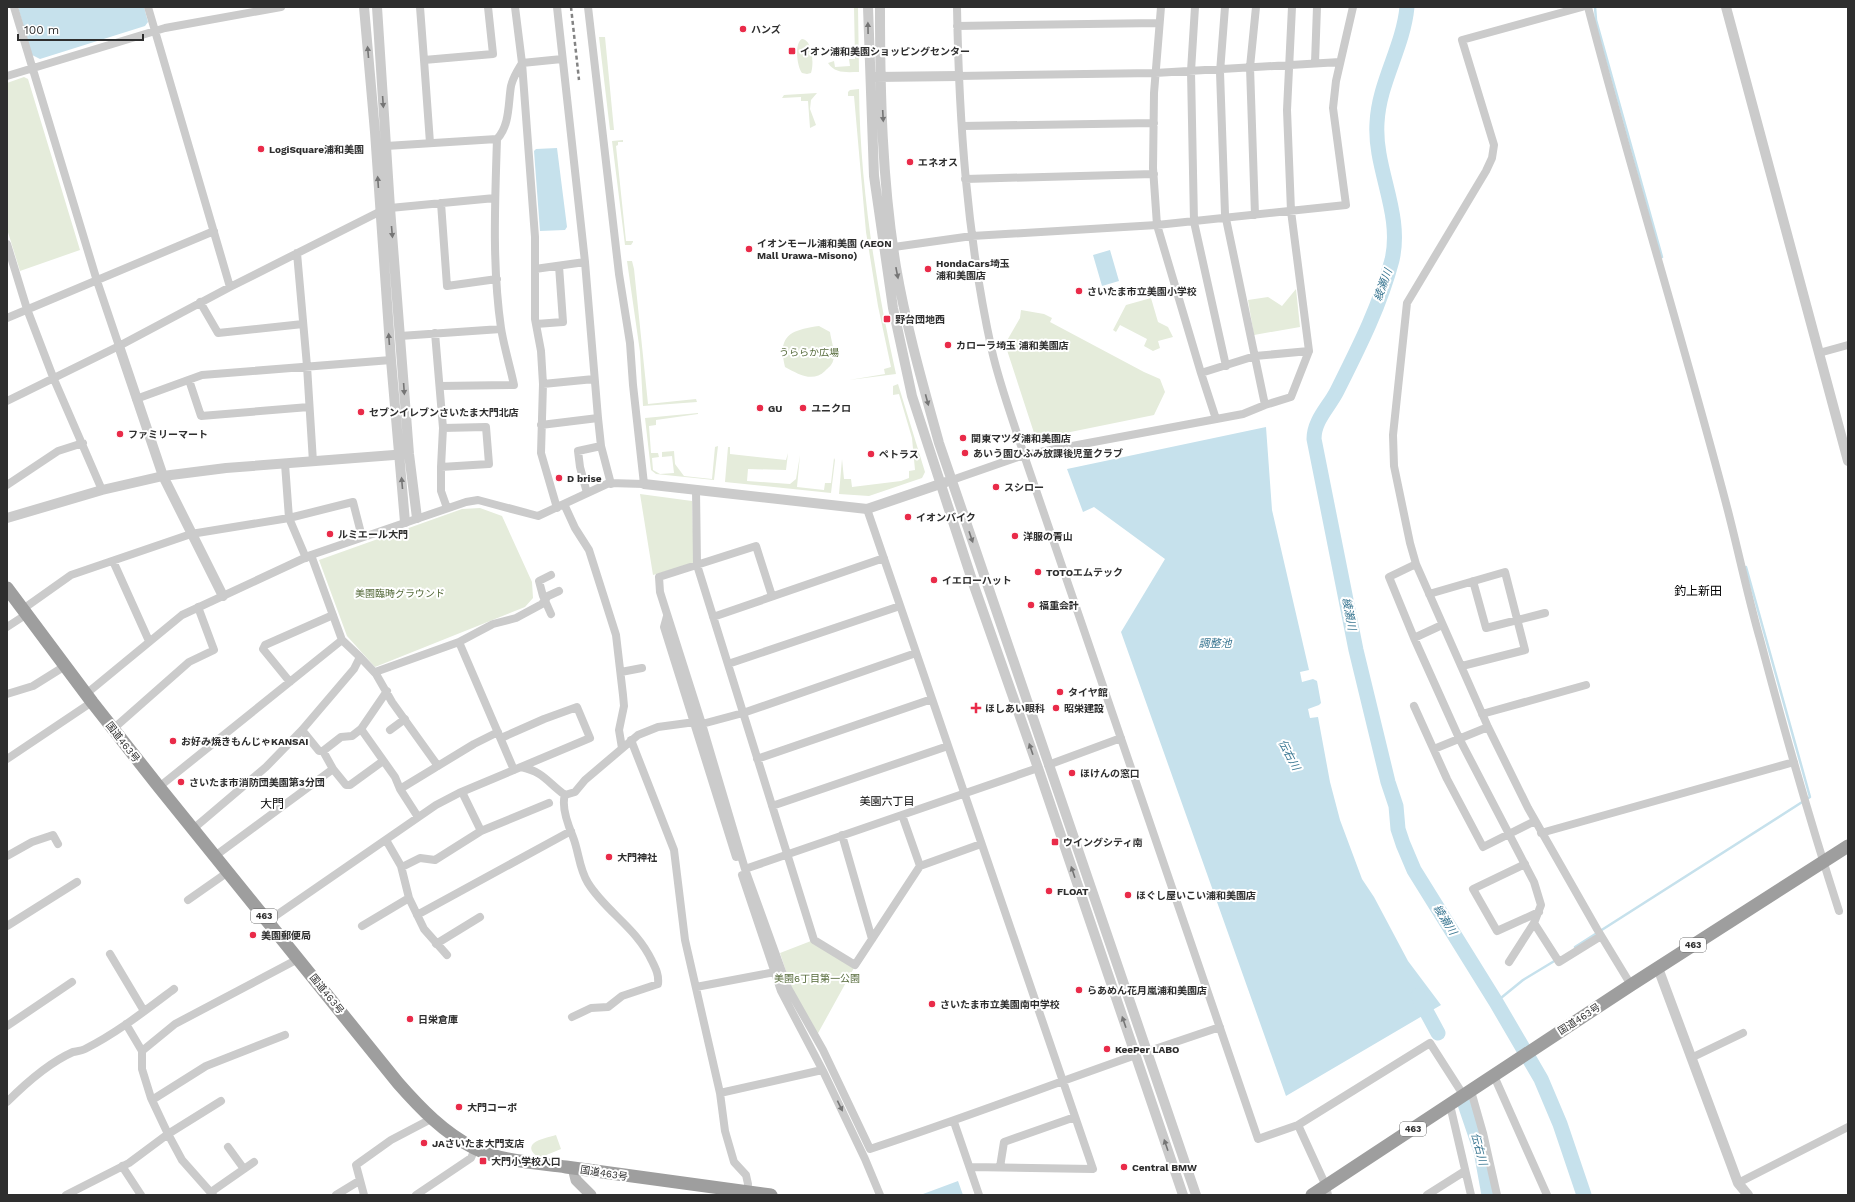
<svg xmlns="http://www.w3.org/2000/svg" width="1855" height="1202" font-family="'Work Sans','Noto Sans JP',sans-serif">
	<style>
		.green { fill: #e5ecdb }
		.water { fill: #c6e1ec }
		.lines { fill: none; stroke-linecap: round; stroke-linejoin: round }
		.stream { stroke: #c6e1ec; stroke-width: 2.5 }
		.river { stroke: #c6e1ec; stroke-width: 15 }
		.minor { stroke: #cbcbcb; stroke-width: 8 }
		.tertiary { stroke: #cbcbcb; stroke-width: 10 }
		.secondary { stroke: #b8b8b8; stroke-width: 11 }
		.trunk { stroke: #9e9e9e; stroke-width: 13 }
		.rail { stroke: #838383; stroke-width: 2.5; stroke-dasharray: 4 3; stroke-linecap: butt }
		.oneway { fill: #757575 }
		.poi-dot { fill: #e92b49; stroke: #fff; stroke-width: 1.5 }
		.labels { text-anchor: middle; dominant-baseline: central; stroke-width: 4; stroke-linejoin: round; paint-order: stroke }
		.shield { fill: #fff; stroke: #6d6d6d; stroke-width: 1 }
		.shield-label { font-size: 9px; font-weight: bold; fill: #2e2e2e }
		.poi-label { font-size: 10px; font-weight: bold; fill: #2e2e2e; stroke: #fff; text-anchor: start }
		.park-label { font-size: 10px; fill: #556a3a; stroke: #fff }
		.street-label { font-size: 10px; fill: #2e2e2e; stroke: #fff }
		.water-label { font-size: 11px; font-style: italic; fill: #3a7792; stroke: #fff }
		.neighbourhood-label { font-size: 11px; fill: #000; stroke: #fff }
		.quarter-label { font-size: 12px; fill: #000; stroke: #fff }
	</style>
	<rect width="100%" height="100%" fill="#fff"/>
	<!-- green -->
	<path class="green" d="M854 7H858L859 72C847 72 835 74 828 63L834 61 835 67 850 66 849 59H855Z
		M599 37H605L614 130H610Z
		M802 39C813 40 814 65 811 73L807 74 802 73C797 67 794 43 802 39Z
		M24 77 28 79 80 250 20 271 7 229V83Z
		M859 89C860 185 875 280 896 374L849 380 885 374 884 369 891 367 878 306 866 232 854 96H848V92L850 90Z
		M817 93 811 100 810 109 816 125 810 128 808 101H801V97L782 98 784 95Z
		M623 140V142H618V145L616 146 626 241H633V242L631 245H625L612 141Z
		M627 261H632L634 269 648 404 696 399 697 402 643 406 640 352Z
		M1296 289 1300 327 1254 335 1248 300 1268 297 1282 306Z
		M1151 298 1158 322 1168 327 1173 337 1158 341 1160 348 1153 351 1144 346 1147 339 1120 325 1116 332 1113 330 1126 305Z
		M1021 310 1044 314 1052 318 1050 322 1144 372 1160 379 1165 392 1154 415 1036 439 1005 344 1020 318Z
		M819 326 830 332C831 340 836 354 833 361 832 365 828 368 825 371 813 383 798 374 785 367 777 335 791 330 819 326Z
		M898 384 925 472 922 478 869 496 839 494 842 459 844 479H851L852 487 901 481 909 478V471L915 470 912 438 899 394 893 395V386Z
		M698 413V414L656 420V425L649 426 651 453H658L659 457 652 458 653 470 660 474 674 473 672 456 662 457V452L674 451 675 464 684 476 712 479 715 447 718 446 714 480 656 474 651 470 645 418Z
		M728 447H730V454L786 460 788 453 786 470 748 469 747 481 790 484 796 479 800 455 797 487 824 490 825 483H831L834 458 835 460 831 493 725 482Z
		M640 494 692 501 694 563 653 575Z
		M480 508 502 516 532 582 533 598 525 607 375 667 347 636 319 560 462 509Z
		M811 941 854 968 817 1035 791 986 780 953Z
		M556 1135 561 1149 544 1156 543 1159C537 1157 526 1150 534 1143 539 1139 550 1137 556 1135Z"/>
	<!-- water -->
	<path class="water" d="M18 7H144L148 22 145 26 40 59 32 55Z
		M557 148 567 227 565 230 540 231 534 151 536 149Z
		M1110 250 1119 281 1102 286 1093 255Z
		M1266 427 1272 510 1309 670 1300 672 1302 682 1313 679 1317 681 1321 703 1319 705 1308 709 1310 718 1318 717 1330 782 1340 820 1362 879 1374 897 1408 961 1441 1005 1286 1096 1121 632 1165 559 1094 507 1083 512 1067 469Z
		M958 1181 963 1195H923V1194Z"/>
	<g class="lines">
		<!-- stream -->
		<path class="stream" d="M1595 7 1596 20 1662 257
			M1575 947 1810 797 1746 567
			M1496 1002 1523 980 1556 960"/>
		<!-- river -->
		<path class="river" d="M1407 7C1403 48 1379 82 1377 123 1374 169 1403 213 1392 260 1380 306 1358 349 1337 391 1329 407 1314 420 1314 439L1356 650 1388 782 1396 806 1398 829 1403 844 1414 870 1496 1002 1541 1079 1560 1124 1584 1195
			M1418 996 1438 1033
			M1465 1104 1481 1151 1489 1195"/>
		<!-- minor -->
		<path class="minor" d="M14 7 97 281 119 346
			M148 7 230 287
			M420 7 424 60
			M515 7 522 63 535 237V319L541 351 543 384 541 453 557 508
			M557 7 585 262 598 418 601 446 611 484
			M957 7C959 122 967 238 992 351 1000 386 1013 420 1024 455L1258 1139 1298 1125 1430 1043 1464 1096
			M1161 7 1154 93 1153 168 1157 225 1201 373 1216 419
			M1195 7 1191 71 1194 222 1226 366
			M1582 7 1462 40 1494 145 1492 158 1486 171 1407 303 1393 435 1394 466 1410 543 1416 564 1488 727 1528 808 1597 929 1631 985
			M1588 7C1632 176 1684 342 1728 511 1739 554 1748 597 1760 639 1784 730 1810 821 1839 911
			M957 26 1159 23
			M1315 63 1317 7
			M7 76 165 28 281 7
			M958 76 1155 73 1340 62
			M962 126 1154 123
			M430 143 424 60 493 54 488 7
			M386 146 497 139
			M965 179 1154 174
			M441 203 447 286 497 279
			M1255 215 1250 67 1256 7
			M7 244 27 309 53 377 102 490
			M894 247 972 236 1157 225 1346 205 1333 108 1336 81 1353 7
			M297 253 307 366 313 462
			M535 269 585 262
			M200 302 218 333 303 324
			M7 318 214 231
			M536 324 563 322 559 266
			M435 333 443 428 441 467V491L447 508
			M400 336 501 329
			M1819 353 1848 345
			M1201 373 1255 356 1309 351
			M189 380 201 416 309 407
			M543 384 594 379
			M440 386 514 385C510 366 504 347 501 328 492 266 495 202 497 139 510 125 508 104 511 86 513 77 518 70 522 63L562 59
			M136 399 202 375 391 360
			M7 401 119 346 230 287 381 211 390 208 495 198
			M1265 405 1291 397 1309 351 1291 211 1287 110 1292 7
			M541 425 598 418
			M285 464 289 518 306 558
			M441 467 489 464 486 427 443 428
			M952 480 1024 455 1243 414 1265 405 1225 214 1220 72 1225 7
			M7 485 58 451 83 443
			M696 490 697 565 814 940 855 965 920 866 981 844
			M587 493 580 467 578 451 601 446
			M564 504 575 528 589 550 616 635 623 695 624 706 619 730 622 748
			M867 509 1093 1169 970 1167
			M113 561 149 641
			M1416 564 1389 577 1414 638 1459 738 1534 882 1541 905 1534 923 1509 962
			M551 575 539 581 543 596 551 614
			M1473 581 1486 628 1545 613
			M1429 594 1505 572 1525 650 1462 666
			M772 596 756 546 659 577 660 592 702 724 745 869 788 988 823 1050 870 1149C959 1120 1047 1086 1136 1055
			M23 609 71 575 191 534 289 518 353 502 362 537
			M667 616 664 627 736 857
			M713 617 884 558
			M7 627 27 614
			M1414 638 1442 625
			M459 642 514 770
			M360 657 376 674
			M728 664 900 606
			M621 672 642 668
			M290 682 263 649 265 645 333 615
			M7 694 33 686 65 666
			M86 694 182 615 311 555 466 502 478 500 538 516 609 483 644 484 633 385 630 343 619 274 588 7
			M1414 706 1447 779 1483 847 1535 821
			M1482 714 1586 685
			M702 724 743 713 916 653
			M113 729 189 662 214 650 198 607
			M361 729 395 777 400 789 418 817
			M302 730 319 751H323L341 737 352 736 361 729 387 691
			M390 730 405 719
			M631 740 674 850 685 940 720 1093 725 1131 734 1162 746 1175 748 1184 747 1195
			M1434 749 1488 727
			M323 751 333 769 346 785H350L383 761
			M7 759 92 702
			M757 759 932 699
			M1048 765 1121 738
			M438 766 392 702 376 674 378 671 459 642 493 624 516 618 542 604 548 596 559 591
			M521 767C544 772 547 782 565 795L575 792 585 780 638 735 658 727 695 722
			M159 787 342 640
			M400 789 474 744 498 732
			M462 792 481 831
			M565 795C561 806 568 825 573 837 579 852 579 869 588 883 606 912 636 927 652 961 656 969 659 975 658 984L622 996 608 1007 591 1008 572 1017
			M772 806 948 746
			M902 815 920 866
			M193 829 266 767 302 730 354 669 360 657 342 640 311 555
			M1541 833 1794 762
			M842 835 872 939
			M386 840 401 866 409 898 424 929 447 955
			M7 856 32 842 53 835 58 844
			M215 856 333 769
			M1525 864 1473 889 1497 931 1539 912
			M402 867 420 858 435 860 481 831 549 803
			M745 869 1038 768
			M742 875 781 991 823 1071 865 1159 880 1195
			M188 900 228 872
			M417 915 571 831
			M268 921 436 805 459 793 590 738 577 707 544 719 501 738
			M1534 923 1559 962 1601 936
			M7 926 77 882
			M362 926 409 898
			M436 944 480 917
			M110 954 144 1011
			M696 987 775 972
			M126 1024 142 1051
			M7 1026 72 982
			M1146 1052 1220 1027
			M1691 1058 1743 1033
			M1494 1076 1547 1195
			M1471 1091 1483 1133 1497 1195
			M720 1093 822 1070
			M152 1100 206 1066 285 1035
			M7 1102C26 1083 48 1063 73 1052 77 1051 82 1051 85 1049 117 1033 146 1010 174 989
			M1450 1105 1471 1195
			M954 1122 979 1195
			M1298 1125 1326 1186 1328 1195
			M228 1147 244 1169
			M122 1166 141 1195
			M1000 1167 1004 1142 1075 1117
			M1738 1183 1848 1127
			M211 1192 254 1162
			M66 1195 129 1163 168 1134 221 1101
			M213 1195 182 1160 168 1134 151 1098 142 1069V1051L175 1024 298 959
			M336 1195 359 1181
			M364 1195 356 1165 391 1140 433 1118
			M416 1195 471 1158 475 1149
			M1427 1195 1465 1171"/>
		<!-- tertiary -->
		<path class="tertiary" d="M364 7 375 132 391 360 405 522
			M377 7 390 208 409 454 417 518
			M868 7 874 176 893 308 912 396 973 583 1038 768 1183 1195
			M880 7C880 93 882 181 896 267 906 326 923 385 939 443L1196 1195
			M1726 7 1848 461
			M875 77 958 76
			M119 346 163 476 223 596
			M644 484 867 509 946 482
			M7 518 102 490 163 476 226 468 407 454
			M1658 968 1731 1164 1738 1183 1748 1195"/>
		<!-- secondary -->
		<path class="secondary" d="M573 1168 576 1180 591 1195"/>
		<!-- trunk -->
		<path class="trunk" d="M7 588 92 702 159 787 398 1083C420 1108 444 1133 474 1148 499 1161 538 1163 566 1167 635 1177 703 1186 771 1195
			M1312 1195 1631 985 1848 846"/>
		<!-- rail -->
		<path class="rail" d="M571 7 579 80"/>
	</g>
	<!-- one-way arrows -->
	<defs><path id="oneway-solid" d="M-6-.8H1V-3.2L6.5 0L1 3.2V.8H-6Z"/></defs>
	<g class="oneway">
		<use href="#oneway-solid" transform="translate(868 28) rotate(-91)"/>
		<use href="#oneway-solid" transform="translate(368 52) rotate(-95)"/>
		<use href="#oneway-solid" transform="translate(383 102) rotate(86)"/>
		<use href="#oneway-solid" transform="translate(883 116) rotate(87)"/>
		<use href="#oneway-solid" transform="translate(378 182) rotate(-94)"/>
		<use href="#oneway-solid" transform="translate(392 232) rotate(85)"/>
		<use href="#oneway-solid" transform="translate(897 273) rotate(79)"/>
		<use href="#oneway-solid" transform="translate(389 339) rotate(-94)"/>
		<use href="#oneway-solid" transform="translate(404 389) rotate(86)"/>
		<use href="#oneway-solid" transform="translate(927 400) rotate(75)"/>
		<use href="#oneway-solid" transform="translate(402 483) rotate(-95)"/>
		<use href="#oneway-solid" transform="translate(971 537) rotate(71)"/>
		<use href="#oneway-solid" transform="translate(1031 749) rotate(-109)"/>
		<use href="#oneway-solid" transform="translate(1073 872) rotate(-109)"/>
		<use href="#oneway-solid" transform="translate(1124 1022) rotate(-109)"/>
		<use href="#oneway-solid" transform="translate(840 1106) rotate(64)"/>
		<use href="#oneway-solid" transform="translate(1166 1145) rotate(-109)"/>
	</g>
	<!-- markers -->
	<g class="poi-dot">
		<circle cx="743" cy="29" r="4"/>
		<rect x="788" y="47" width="8" height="8" rx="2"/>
		<circle cx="261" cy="149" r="4"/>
		<circle cx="910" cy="162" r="4"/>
		<circle cx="749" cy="249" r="4"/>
		<circle cx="928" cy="269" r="4"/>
		<circle cx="1079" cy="291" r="4"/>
		<rect x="883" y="315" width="8" height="8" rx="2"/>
		<circle cx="948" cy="345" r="4"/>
		<circle cx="760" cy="408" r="4"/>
		<circle cx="803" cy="408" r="4"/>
		<circle cx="361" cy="412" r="4"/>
		<circle cx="120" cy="434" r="4"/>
		<circle cx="963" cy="438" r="4"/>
		<circle cx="965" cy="453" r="4"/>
		<circle cx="871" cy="454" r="4"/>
		<circle cx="559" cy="478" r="4"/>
		<circle cx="996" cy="487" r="4"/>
		<circle cx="908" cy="517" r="4"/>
		<circle cx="330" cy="534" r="4"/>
		<circle cx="1015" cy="536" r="4"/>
		<circle cx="1038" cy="572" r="4"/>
		<circle cx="934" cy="580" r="4"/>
		<circle cx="1031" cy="605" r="4"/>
		<circle cx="1060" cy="692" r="4"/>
		<path d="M974 702h4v4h4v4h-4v4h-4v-4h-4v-4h4z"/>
		<circle cx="1056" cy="708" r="4"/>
		<circle cx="173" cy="741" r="4"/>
		<circle cx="1072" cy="773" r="4"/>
		<circle cx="181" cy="782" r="4"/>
		<rect x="1051" y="838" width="8" height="8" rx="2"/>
		<circle cx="609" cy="857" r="4"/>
		<circle cx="1049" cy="891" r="4"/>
		<circle cx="1128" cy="895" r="4"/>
		<circle cx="253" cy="935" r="4"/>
		<circle cx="1079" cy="990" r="4"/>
		<circle cx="932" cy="1004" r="4"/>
		<circle cx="410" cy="1019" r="4"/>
		<circle cx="1107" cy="1049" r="4"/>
		<circle cx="459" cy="1107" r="4"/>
		<circle cx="424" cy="1143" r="4"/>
		<rect x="479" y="1157" width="8" height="8" rx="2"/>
		<circle cx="1124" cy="1167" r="4"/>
	</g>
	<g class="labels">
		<!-- shield labels -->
		<g class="shield">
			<rect x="251" y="909" width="26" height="14" rx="3"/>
			<rect x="1680" y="938" width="26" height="14" rx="3"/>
			<rect x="1400" y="1122" width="26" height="14" rx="3"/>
		</g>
		<g class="shield-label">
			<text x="264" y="916">463</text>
			<text x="1693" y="945">463</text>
			<text x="1413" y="1129">463</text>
		</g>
		<!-- poi labels -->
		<g class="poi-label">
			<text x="751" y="29">ハンズ</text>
			<text x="800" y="51">イオン浦和美園ショッピングセンター</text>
			<text x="269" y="149">LogiSquare浦和美園</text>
			<text x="918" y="162">エネオス</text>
			<text x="757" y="243">イオンモール浦和美園 (AEON<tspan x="757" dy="12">Mall Urawa-Misono)</tspan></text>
			<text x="936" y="263">HondaCars埼玉<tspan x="936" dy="12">浦和美園店</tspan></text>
			<text x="1087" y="291">さいたま市立美園小学校</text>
			<text x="895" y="319">野台団地西</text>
			<text x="956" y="345">カローラ埼玉 浦和美園店</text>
			<text x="768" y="408">GU</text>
			<text x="811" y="408">ユニクロ</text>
			<text x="369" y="412">セブンイレブンさいたま大門北店</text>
			<text x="128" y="434">ファミリーマート</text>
			<text x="971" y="438">関東マツダ浦和美園店</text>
			<text x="973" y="453">あいう園ひふみ放課後児童クラブ</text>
			<text x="879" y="454">ペトラス</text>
			<text x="567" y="478">D brise</text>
			<text x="1004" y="487">スシロー</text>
			<text x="916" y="517">イオンバイク</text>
			<text x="338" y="534">ルミエール大門</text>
			<text x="1023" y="536">洋服の青山</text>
			<text x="1046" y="572">TOTOエムテック</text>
			<text x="942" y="580">イエローハット</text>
			<text x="1039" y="605">福重会計</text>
			<text x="1068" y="692">タイヤ館</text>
			<text x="985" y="708">ほしあい眼科</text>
			<text x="1064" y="708">昭栄建設</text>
			<text x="181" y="741">お好み焼きもんじゃKANSAI</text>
			<text x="1080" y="773">ほけんの窓口</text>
			<text x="189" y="782">さいたま市消防団美園第3分団</text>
			<text x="1063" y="842">ウイングシティ南</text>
			<text x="617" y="857">大門神社</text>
			<text x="1057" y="891">FLOAT</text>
			<text x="1136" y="895">ほぐし屋いこい浦和美園店</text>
			<text x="261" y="935">美園郵便局</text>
			<text x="1087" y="990">らあめん花月嵐浦和美園店</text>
			<text x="940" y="1004">さいたま市立美園南中学校</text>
			<text x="418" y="1019">日栄倉庫</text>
			<text x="1115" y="1049">KeePer LABO</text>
			<text x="467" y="1107">大門コーポ</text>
			<text x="432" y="1143">JAさいたま大門支店</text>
			<text x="491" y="1161">大門小学校入口</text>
			<text x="1132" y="1167">Central BMW</text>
		</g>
		<!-- park labels -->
		<g class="park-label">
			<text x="809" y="352">うららか広場</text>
			<text x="400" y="593">美園臨時グラウンド</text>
			<text x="817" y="978">美園6丁目第一公園</text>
		</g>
		<!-- street labels -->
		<g class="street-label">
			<text transform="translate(123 742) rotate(52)">国道463号</text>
			<text transform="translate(327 994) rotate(51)">国道463号</text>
			<text transform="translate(1579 1019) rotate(-33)">国道463号</text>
			<text transform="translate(604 1173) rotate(9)">国道463号</text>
		</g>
		<!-- water labels -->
		<g class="water-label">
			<text transform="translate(1383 285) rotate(-70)">綾瀬川</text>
			<text transform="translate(1349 614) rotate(79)">綾瀬川</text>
			<text x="1215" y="643">調整池</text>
			<text transform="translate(1289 755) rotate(62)">伝右川</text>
			<text transform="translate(1445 920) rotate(58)">綾瀬川</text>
			<text transform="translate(1479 1149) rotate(75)">伝右川</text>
		</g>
		<!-- neighbourhood labels -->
		<g class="neighbourhood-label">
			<text x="887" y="801">美園六丁目</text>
		</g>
		<!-- quarter labels -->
		<g class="quarter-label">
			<text x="1698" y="591">釣上新田</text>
			<text x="272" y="804">大門</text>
		</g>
	</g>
	<!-- border -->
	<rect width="1855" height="1202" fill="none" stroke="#2e2e2e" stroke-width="16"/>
	<!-- scale -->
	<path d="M18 34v6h125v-6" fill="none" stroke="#2e2e2e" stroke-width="2"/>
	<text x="24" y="34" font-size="12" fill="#2e2e2e" stroke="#ffffff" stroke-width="3" paint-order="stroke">100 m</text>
</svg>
